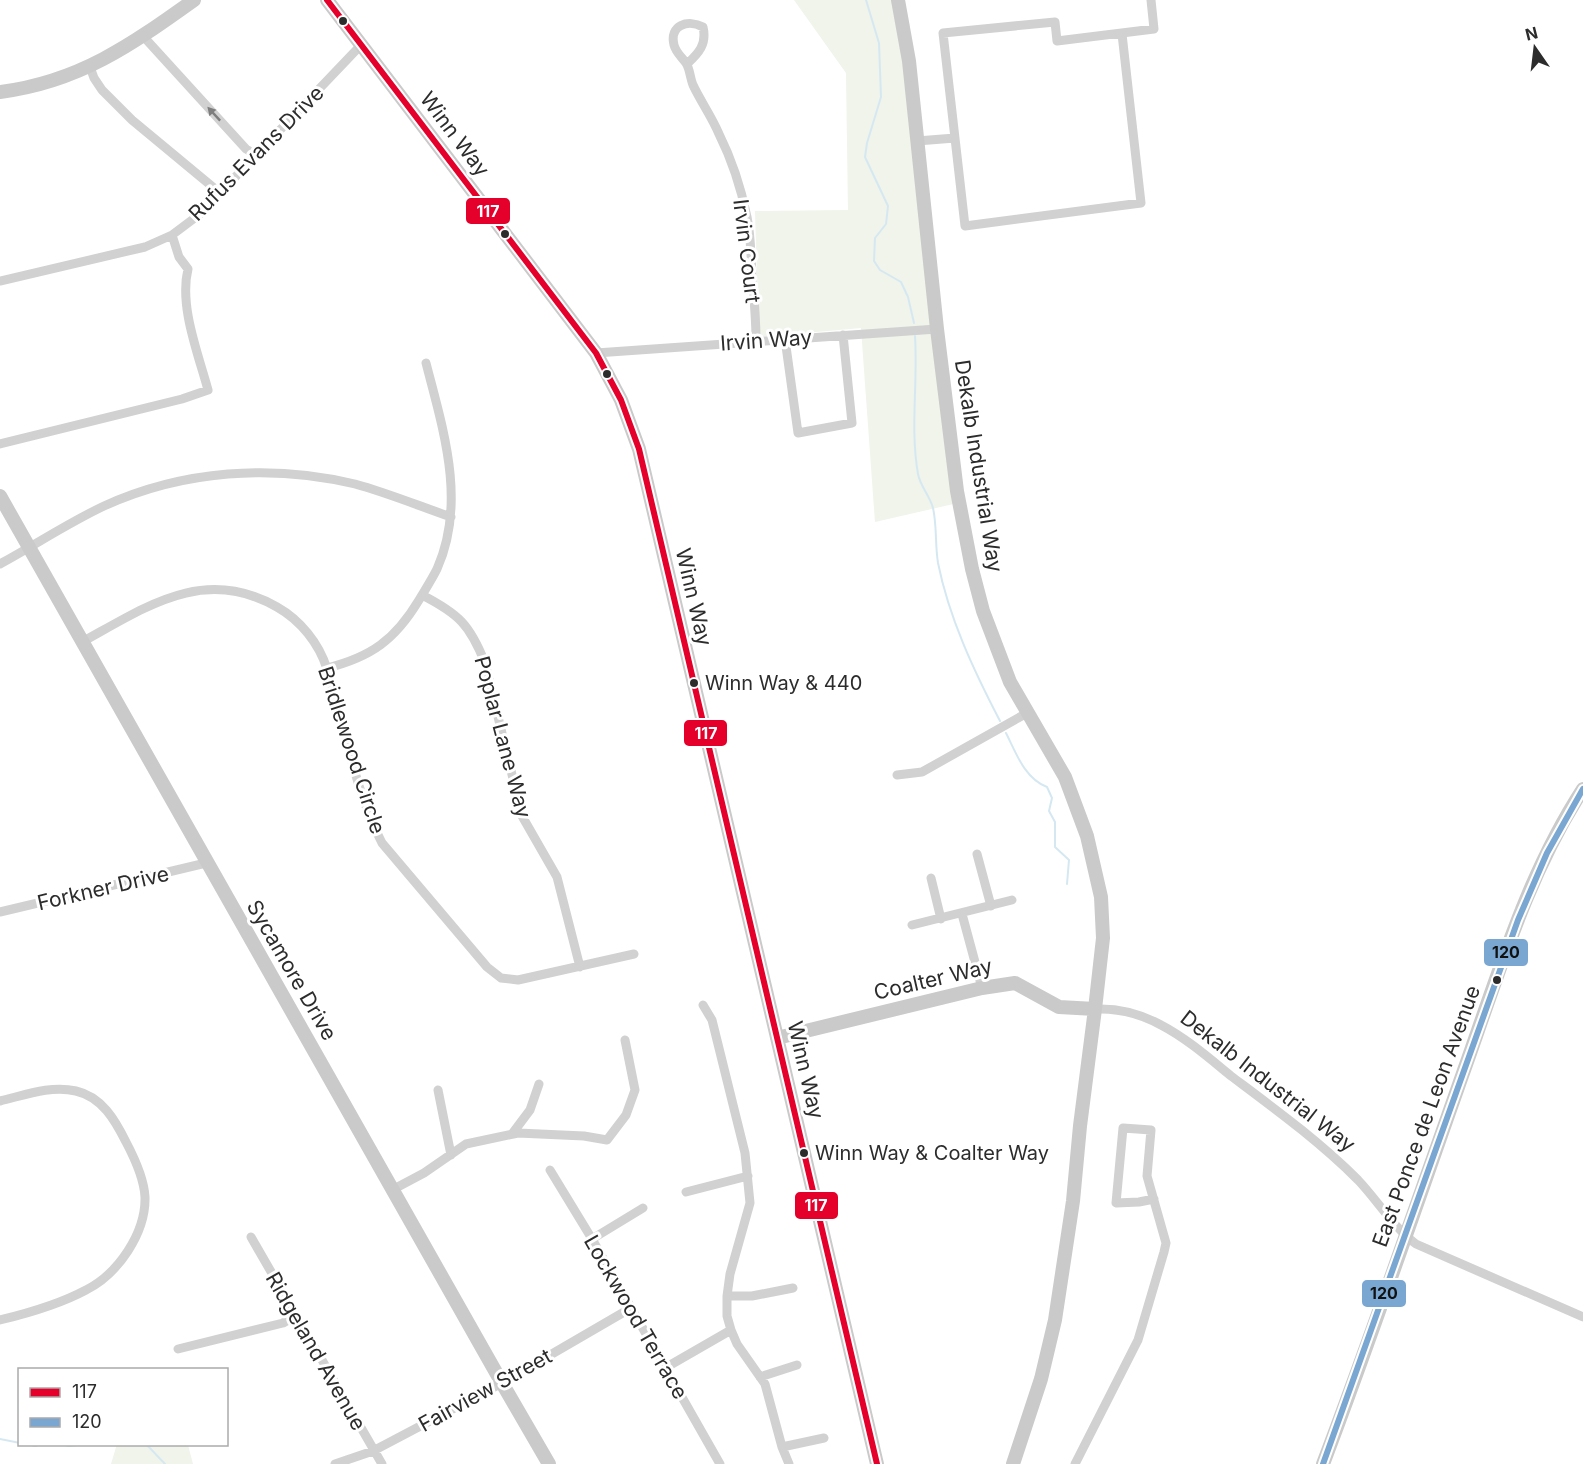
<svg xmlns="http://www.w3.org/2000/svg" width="1583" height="1464" font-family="Inter,sans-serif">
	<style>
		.green { fill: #f0f4ea }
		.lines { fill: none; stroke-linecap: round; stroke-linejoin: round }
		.stream { stroke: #d5e8f2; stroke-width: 2 }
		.street { stroke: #d1d1d1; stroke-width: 9 }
		.secondary { stroke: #cacaca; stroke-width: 14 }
		.bus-1-casing { stroke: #fff; stroke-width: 10 }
		.bus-2-casing { stroke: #fff; stroke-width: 10 }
		.bus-1 { stroke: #e4002b; stroke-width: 6 }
		.bus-2 { stroke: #7aa7d2; stroke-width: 6 }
		.oneway { fill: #7e7e7e }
		.bus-dot { fill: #2c2c2c; stroke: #fff; stroke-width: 2 }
		.labels { text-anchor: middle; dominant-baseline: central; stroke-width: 6; stroke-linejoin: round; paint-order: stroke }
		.bus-label { font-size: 20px; fill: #2c2c2c; stroke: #fff; text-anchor: start }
		.street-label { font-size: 21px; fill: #2c2c2c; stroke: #fff }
		.line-badge { stroke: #fff; stroke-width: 2 }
		.badge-label { font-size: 16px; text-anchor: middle; font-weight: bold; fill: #fff }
		.pale-badge-label { font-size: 16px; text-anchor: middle; font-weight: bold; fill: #111 }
	</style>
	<rect width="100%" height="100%" fill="#fff"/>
	<!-- green -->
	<path class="green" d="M794 0H900L909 22 933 283 962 502 875 522 861 328 759 337 755 211 848 210 846 73Z
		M117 1444 188 1445 193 1464H111Z"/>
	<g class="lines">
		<!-- stream -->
		<path class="stream" d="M866 0 879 43 881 97 867 143 865 157 888 206 886 224 875 238 874 261 880 270 901 282 908 297 914 323
			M915 336C918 382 910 429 918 474 920 486 930 496 933 508 937 525 935 545 938 563 949 618 974 671 1000 721
			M1006 733C1016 753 1025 779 1047 787L1052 798 1049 811 1055 822V847L1069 860 1067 884
			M0 1439 20 1443
			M26 1444 35 1446 43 1444
			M59 1444 69 1446 87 1444
			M146 1444 165 1464"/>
		<!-- street -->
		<path class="street" d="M1122 34 1141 203 965 226 943 33 1055 22 1057 41 1154 29 1151 0
			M143 36 246 149 256 155
			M687 64C699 53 707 44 703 27 688 19 669 25 674 45 676 53 682 57 686 63 690 69 690 78 693 85 701 102 712 117 719 134 732 160 741 188 747 217 751 236 751 257 752 276 754 297 756 319 756 340
			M90 67 94 78 102 90 132 120 220 193
			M917 141 955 138
			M0 281 145 247 172 235 200 214 220 193 361 45
			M785 339 798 433 852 423 843 335
			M596 353 937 329
			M0 444 182 399 208 390C198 353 179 306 188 269L179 257 172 235
			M0 564C35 545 68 523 104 506 183 470 272 464 355 484 388 493 419 506 451 517
			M422 595C459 614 470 625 485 663L522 816 557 877 580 967
			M82 642C146 607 204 565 277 607 300 620 319 643 327 669 345 726 354 789 382 843L487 967 501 978 518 980 634 954
			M327 668C371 657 395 640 419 600 425 590 432 579 437 569 467 502 443 429 426 363
			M897 775 922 772 1027 713
			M977 854 991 906
			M931 878 941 919
			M0 912 206 863
			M962 914 982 988
			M912 925 1012 900
			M703 1005 712 1020 745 1153 750 1203 730 1274 727 1296V1316L731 1330 737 1344 765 1384 782 1447 789 1464
			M1095 1009C1118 1008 1141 1014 1161 1025 1186 1038 1209 1058 1231 1076 1275 1109 1319 1141 1358 1180 1378 1201 1393 1227 1416 1244L1583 1317
			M438 1090 451 1155
			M0 1101C25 1095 51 1085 76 1091 102 1097 115 1120 126 1142 135 1159 144 1178 145 1197 146 1233 118 1274 86 1290 60 1304 29 1313 0 1320
			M512 1134 530 1110 539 1084
			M550 1170 592 1239 720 1464
			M392 1190 424 1173 466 1144 518 1133 584 1136 607 1140 626 1115 635 1090 625 1040
			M686 1192 748 1176
			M251 1237 382 1464
			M592 1239 643 1208
			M727 1296H752L793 1288
			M178 1349 283 1323 295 1316
			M665 1368 731 1330
			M760 1377 797 1365
			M782 1447 824 1438
			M335 1464 373 1451 502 1383 631 1308
			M1075 1464 1138 1340 1164 1252 1166 1243 1147 1176 1151 1130 1123 1128 1116 1203 1139 1202 1154 1199"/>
		<!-- secondary -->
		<path class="secondary" d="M327 0 596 353 621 400 639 449 877 1464
			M898 0 909 61 937 329 957 491 972 569 983 611 1010 682 1065 777 1087 836 1101 897 1103 938 1095 1009 1080 1126 1073 1201 1055 1320 1041 1379 1013 1464
			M0 92C79 82 131 45 194 0
			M0 496 502 1383 549 1464
			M777 1038 982 988 1015 983 1059 1007 1095 1009
			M1323 1464C1374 1330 1420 1194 1468 1059 1501 966 1529 872 1583 789"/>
		<defs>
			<path id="bus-1" d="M327 0 596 353 621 400 639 449 877 1464"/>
			<path id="bus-2" d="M1323 1464 1518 920 1547 853 1583 789"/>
		</defs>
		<!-- bus-1 casing -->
		<use href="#bus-1" class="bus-1-casing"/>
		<!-- bus-2 casing -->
		<use href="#bus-2" class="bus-2-casing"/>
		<!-- bus-1 -->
		<use href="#bus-1" class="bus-1"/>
		<!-- bus-2 -->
		<use href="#bus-2" class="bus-2"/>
	</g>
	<!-- one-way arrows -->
	<defs><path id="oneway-solid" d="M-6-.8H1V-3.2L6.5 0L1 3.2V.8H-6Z" transform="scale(1.5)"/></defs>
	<use class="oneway" href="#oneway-solid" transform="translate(214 114) rotate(-133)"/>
	<!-- markers -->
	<g class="bus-dot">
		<circle cx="343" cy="21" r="5"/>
		<circle cx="505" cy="234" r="5"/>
		<circle cx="607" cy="374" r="5"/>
		<circle cx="694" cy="683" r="5"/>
		<circle cx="1497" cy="980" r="5"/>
		<circle cx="804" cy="1153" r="5"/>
	</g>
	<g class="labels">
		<!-- bus labels -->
		<g class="bus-label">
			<text x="705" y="683">Winn Way &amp; 440</text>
			<text x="815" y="1153">Winn Way &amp; Coalter Way</text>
		</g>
		<!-- street labels -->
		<g class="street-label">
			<text transform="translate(455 134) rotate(53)">Winn Way</text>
			<text transform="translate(256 153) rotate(-45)">Rufus Evans Drive</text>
			<text transform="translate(747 251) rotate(83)">Irvin Court</text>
			<text transform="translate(766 340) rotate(-4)">Irvin Way</text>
			<text transform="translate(979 466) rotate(81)">Dekalb Industrial Way</text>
			<text transform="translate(694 597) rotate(77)">Winn Way</text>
			<text transform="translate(503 737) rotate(75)">Poplar Lane Way</text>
			<text transform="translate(352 750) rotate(72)">Bridlewood Circle</text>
			<text transform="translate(103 888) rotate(-13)">Forkner Drive</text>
			<text transform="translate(292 970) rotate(60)">Sycamore Drive</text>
			<text transform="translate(933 979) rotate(-13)">Coalter Way</text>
			<text transform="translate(806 1070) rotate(77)">Winn Way</text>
			<text transform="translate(1268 1081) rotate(38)">Dekalb Industrial Way</text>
			<text transform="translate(1426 1116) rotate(-70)">East Ponce de Leon Avenue</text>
			<text transform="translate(636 1317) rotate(60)">Lockwood Terrace</text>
			<text transform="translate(316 1351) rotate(60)">Ridgeland Avenue</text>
			<text transform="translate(485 1390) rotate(-29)">Fairview Street</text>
		</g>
	</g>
	<g class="line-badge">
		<rect x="465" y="197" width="46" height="28" rx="6" fill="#e4002b"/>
		<rect x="683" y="719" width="45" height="28" rx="6" fill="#e4002b"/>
		<rect x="1483" y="938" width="46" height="29" rx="6" fill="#7aa7d2"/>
		<rect x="794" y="1191" width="45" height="29" rx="6" fill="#e4002b"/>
		<rect x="1361" y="1279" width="46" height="29" rx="6" fill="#7aa7d2"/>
	</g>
	<g class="badge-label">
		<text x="488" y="217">117</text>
		<text x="706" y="739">117</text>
		<text x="816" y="1211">117</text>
	</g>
	<g class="pale-badge-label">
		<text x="1506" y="958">120</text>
		<text x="1384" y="1299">120</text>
	</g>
	<!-- legend -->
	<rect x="18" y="1368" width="210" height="78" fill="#ffffff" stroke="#ababab" stroke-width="1.5"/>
	<rect x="30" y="1388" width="30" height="9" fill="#e4002b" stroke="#ababab" stroke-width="1.5"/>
	<text x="72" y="1398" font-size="18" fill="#2c2c2c">117</text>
	<rect x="30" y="1418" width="30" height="9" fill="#7aa7d2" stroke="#ababab" stroke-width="1.5"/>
	<text x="72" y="1428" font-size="18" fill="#2c2c2c">120</text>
	<!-- north arrow -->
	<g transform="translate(1535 48) rotate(346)" stroke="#ffffff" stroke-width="4.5" paint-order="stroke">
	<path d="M0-4.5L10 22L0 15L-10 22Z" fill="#2c2c2c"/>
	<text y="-9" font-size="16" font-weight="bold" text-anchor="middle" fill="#2c2c2c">N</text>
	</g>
</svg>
